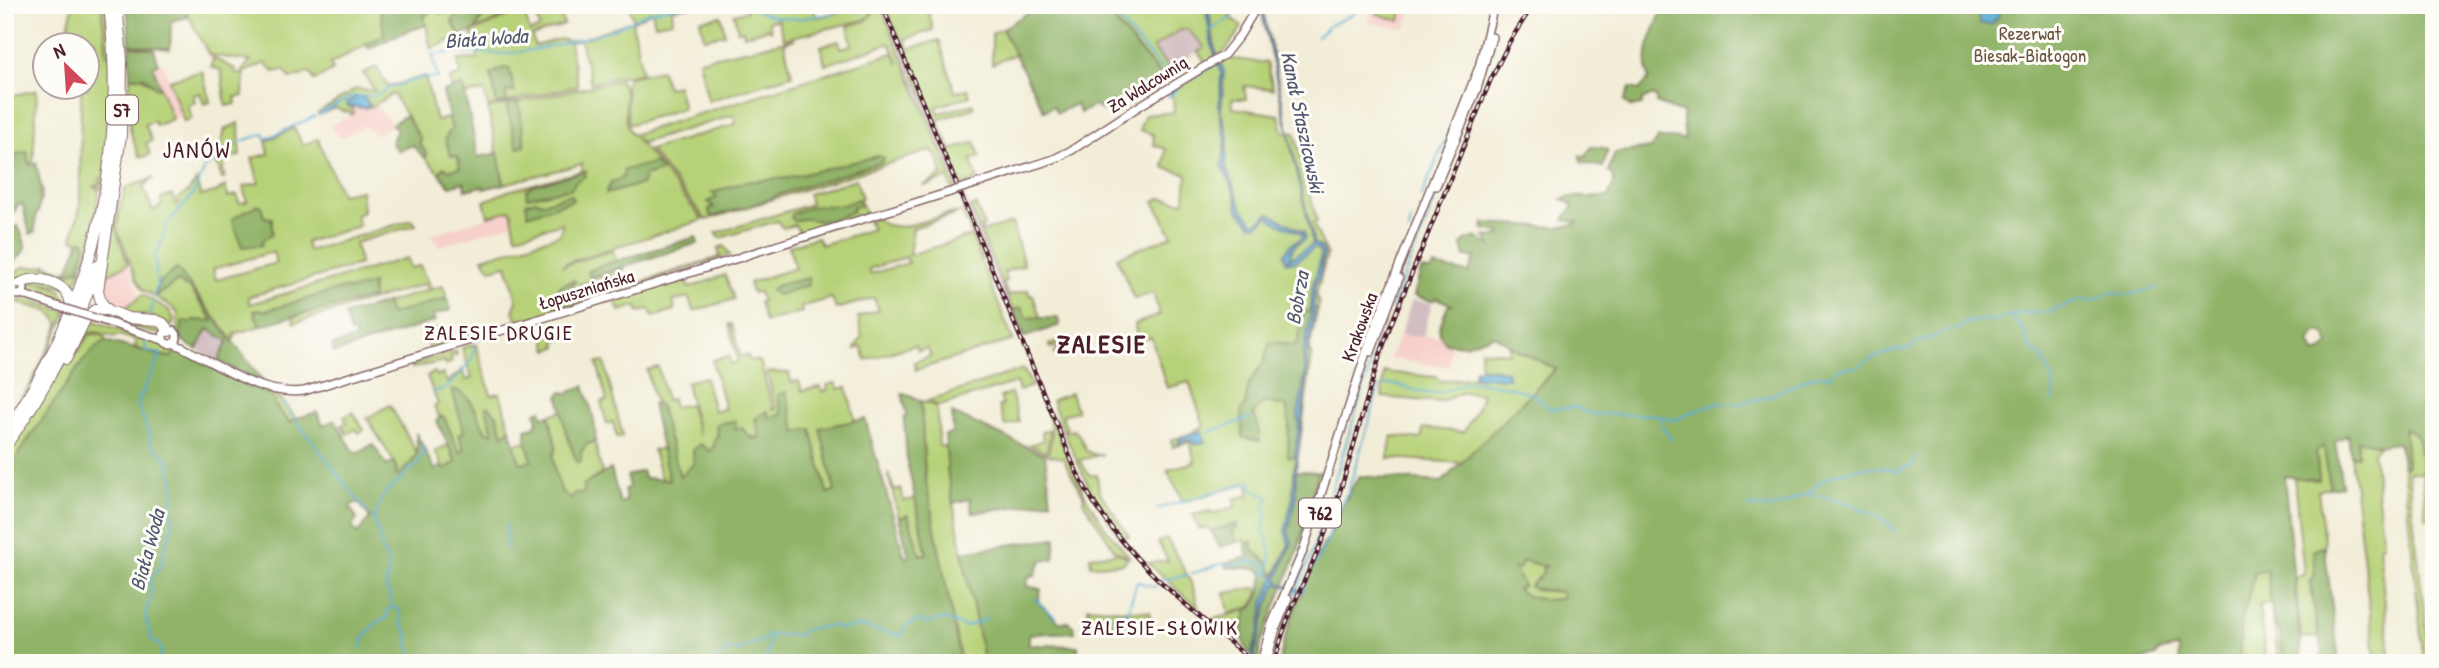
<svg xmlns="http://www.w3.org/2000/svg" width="2439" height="668" font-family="'Patrick Hand',sans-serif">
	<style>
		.built { fill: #f7d0cb }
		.industrial { fill: #d2bec2 }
		.green { fill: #b6d177; stroke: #807851; stroke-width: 2; fill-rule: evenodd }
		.forest { fill: #90b368; stroke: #6d694a; stroke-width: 2; fill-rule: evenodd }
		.water { fill: #58abd3; stroke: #51657f; stroke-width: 2 }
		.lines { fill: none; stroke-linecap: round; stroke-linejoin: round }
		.stream { stroke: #58abd3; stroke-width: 2 }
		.canal { stroke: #58abd3; stroke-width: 3.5 }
		.major-casing { stroke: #856767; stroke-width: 10 }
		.highway-casing { stroke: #856767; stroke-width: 12 }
		.major { stroke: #fff; stroke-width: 7 }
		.highway { stroke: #fff; stroke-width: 10 }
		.rail-casing { stroke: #4a1f2b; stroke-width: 4.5 }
		.rail { stroke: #fdfcf7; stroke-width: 2; stroke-dasharray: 5; stroke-linecap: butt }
		.major-bridge-casing { stroke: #856767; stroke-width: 10; stroke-linecap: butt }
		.major-bridge { stroke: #fff; stroke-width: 7 }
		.labels { text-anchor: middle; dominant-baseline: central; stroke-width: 6; stroke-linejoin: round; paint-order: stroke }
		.shield { fill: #fdfcf7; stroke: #806168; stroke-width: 2 }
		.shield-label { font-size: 18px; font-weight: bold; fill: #4a1f2b }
		.park-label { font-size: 19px; fill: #6a5442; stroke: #fdfcf7 }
		.street-label { font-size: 19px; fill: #4a1f2b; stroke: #fdfcf7 }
		.water-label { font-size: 21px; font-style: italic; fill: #50576e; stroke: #fdfcf7 }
		.neighbourhood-label { font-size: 21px; letter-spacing: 2px; fill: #4a1f2b; stroke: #fdfcf7 }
		.quarter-label { font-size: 23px; letter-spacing: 2px; fill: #4a1f2b; stroke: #fdfcf7 }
		.district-label { font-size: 26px; font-weight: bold; letter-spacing: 2px; fill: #4a1f2b; stroke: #fdfcf7 }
	</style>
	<rect width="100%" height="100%" fill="#fdfcf7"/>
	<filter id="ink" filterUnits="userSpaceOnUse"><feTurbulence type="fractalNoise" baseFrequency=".0143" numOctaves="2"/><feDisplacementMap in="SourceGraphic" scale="14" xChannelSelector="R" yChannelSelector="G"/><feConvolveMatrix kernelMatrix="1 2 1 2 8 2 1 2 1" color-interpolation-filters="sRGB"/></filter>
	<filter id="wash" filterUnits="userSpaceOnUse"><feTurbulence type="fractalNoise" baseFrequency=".00686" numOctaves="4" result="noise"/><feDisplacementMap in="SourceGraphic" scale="28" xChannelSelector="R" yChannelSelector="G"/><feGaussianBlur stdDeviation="1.57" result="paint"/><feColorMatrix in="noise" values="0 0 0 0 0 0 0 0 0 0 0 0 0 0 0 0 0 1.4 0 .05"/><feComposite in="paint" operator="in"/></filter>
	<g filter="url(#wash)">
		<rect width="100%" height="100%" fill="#f2edd7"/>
		<!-- built -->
		<path class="built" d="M1373 5H1412L1406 28 1368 23Z
			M163 63 182 115 172 119 153 66Z
			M375 104 393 125 375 135 365 126 340 138 329 126 354 114 353 108 370 107Z
			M511 210 515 223 440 246 430 235Z
			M128 264 139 295 118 311 107 304 101 290 103 278Z
			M1400 335 1443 337 1451 345 1449 367 1389 359Z"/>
		<!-- industrial -->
		<path class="industrial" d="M886 6 962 186 957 187 882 8Z
			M1187 29 1205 47 1169 69 1153 48 1169 37Z
			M964 192 969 205 967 206 970 207 1024 337 1020 339 959 193Z
			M1412 300 1432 303 1423 337 1400 335Z
			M208 329 228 341 218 361 197 350Z"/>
		<!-- green -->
		<path class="green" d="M73 5H101L107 56 102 5H106L112 77 103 189 96 188 100 184 101 177 99 184 93 187 99 190V195L91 245 76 283 67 286 25 280 23 277 18 281 15 274C22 260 35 272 46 264 75 281 72 265 80 241L72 239 80 208 81 88H88V80H93L95 40 66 37Z
			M183 5H380L384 35 330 64 333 70 314 81 310 72 291 79 284 70 274 72 265 63 245 72 242 71 250 61 209 55Z
			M483 5H520L521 8 475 30 486 11Z
			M628 5H697L672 9 673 21 655 24 652 11 632 22 642 72 591 83 580 40 569 43 578 86 507 102 506 91 514 92 504 68 491 74 497 105 488 107 484 91 465 95 463 85 452 89 450 79 461 75 458 60 478 59 477 53 479 51 471 33 523 9 530 32 540 28 537 19 559 11 564 25 532 36 535 46 559 39 569 41 581 39 634 20Z
			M728 5 755 7V5H812L817 17 855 9 853 5 874 6 869 16 863 20 784 39 778 20 769 21 771 31 766 28 765 30 744 35 743 30 738 31 734 14 747 11 746 8Z
			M880 5 957 187 952 189 948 178 923 186 942 175 939 162 932 150 706 220 649 150 736 124 734 115 641 143 635 137 703 220 565 263 563 266 613 250 617 262 589 270 590 277 608 271 604 277 609 294 568 307 574 291 571 285 560 286 556 307 559 310 520 322 513 311 517 301 507 265 490 269 483 258 559 235 563 223 516 236 511 210 488 216 484 201 508 191 582 171V164L504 184 488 109 506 104 521 146H525L519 102 619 80C633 94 618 117 632 135L893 53 899 64 890 43 825 65 821 46 839 41 841 48 852 45 848 26 866 21ZM601 277 605 288 583 295 580 284Z
			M885 5H895L910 12 928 8 933 30 905 39 909 49 939 40 955 92 968 89 970 96 936 107 939 113 973 104 974 108 937 120 951 150 975 142 980 157 971 160 978 180 969 183 968 182 962 186Z
			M1093 5H1226L1229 15 1242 27 1226 50 1206 63 1198 52 1205 47 1187 29 1179 31 1153 48 1169 69 1160 74 1111 17Z
			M1379 6 1402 10 1400 21 1377 14Z
			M434 9H454L458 13 452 23 460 36 431 49 424 16Z
			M721 16 725 34 704 38 700 20Z
			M1002 29 1015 54 992 64V33Z
			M795 39 784 43 792 75 708 101 699 60Z
			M213 58 235 69 236 74H244L243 96 235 97 236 104 226 106 221 70 211 67Z
			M1225 58 1267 63 1273 89 1244 86 1246 99H1232L1233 108 1279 115 1283 132 1295 133 1317 222 1313 223 1327 254 1316 296 1319 303 1318 308 1302 313 1297 345 1270 342 1264 361 1249 384 1245 405 1241 412 1253 414 1264 402 1286 406 1289 420 1288 456 1296 457 1293 498 1285 531 1289 545 1276 573 1273 574 1268 563 1253 550 1252 542 1245 544 1244 540 1237 542 1231 530 1237 524 1211 531 1208 527 1199 529 1193 515 1210 511 1212 514 1235 507 1234 499 1250 495 1247 483 1183 502 1167 470 1195 462 1190 442 1173 447 1171 440 1189 434 1204 426 1189 382 1167 388 1151 337 1137 341 1135 324 1160 315 1153 293 1134 299 1117 257 1172 236 1154 201 1160 198 1185 202 1187 174 1164 168 1166 149 1154 145 1153 134 1139 130 1145 115 1174 112 1173 97 1167 92Z
			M377 67 388 87 425 76 436 121 449 118 460 168 449 170 444 167 439 173 425 158 427 155 419 142 421 140 393 94 371 107H368L370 106 366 99 361 96 349 102 354 113 351 115 348 111 345 112 335 108 319 115 318 113 356 89 375 91 363 73Z
			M661 70 667 88 677 85 683 108 628 125 626 81 629 77Z
			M202 71 210 102 204 104 200 93 193 95 195 102 187 106 192 118 184 122 169 80Z
			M140 76 157 88 160 87 172 119 156 126 154 121 145 124 152 141 146 143 150 154 145 157 139 156 130 130V77Z
			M37 90 33 163 29 164 27 152 17 154 13 161H5V97Z
			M239 123 240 156 225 158 223 171 225 178 222 179 213 152 220 148 225 129Z
			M294 128 303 145 318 139 341 194 361 190 363 212 356 215 359 226 306 242 308 251 412 220 416 225 355 243 360 264 248 297 250 304 407 258 410 268 420 266 431 289 443 286 447 298 390 315 386 303 428 290 425 284 294 323 293 317 344 303H357L372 285 351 291 344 288 265 311 261 309 254 312 260 326 234 334 235 338 233 340 176 269 157 296 178 281 185 287H189L214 321 193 320 181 335 183 342 177 331 178 314 171 306 143 290 136 278 117 228 125 188 154 178 143 186 153 211 162 205 161 199 172 195 175 204 179 203 177 199 188 192 196 181 201 196 218 191 225 186 228 197 237 195 239 203 247 202 243 187 259 183 252 158 269 154 266 141ZM273 252 276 263 216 280 213 269Z
			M856 179 862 198 859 199 866 214 801 235 795 225 783 228 777 221 720 238 716 233 811 204 808 194Z
			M959 193 987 259H982L962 211 964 209Z
			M116 200H119L116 230 128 264 101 278Z
			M976 205 984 226 981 227 982 232 1012 223 1024 265 1004 272 1006 281 1003 283 1008 296 1028 290 1030 296 1033 295 1040 317 1026 318 1014 309 1024 337 970 207Z
			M953 213H960L913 228 909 255 971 236 1013 340 916 370 914 362 931 356 927 348 918 351 915 345 866 360 862 347 855 349 862 336 858 317 879 310 874 298 836 309 832 298 801 307 802 312 765 322 759 302 762 301 759 292 752 293 749 283 795 268 789 246 817 237 821 245 873 229 868 221 875 218 886 225 903 227ZM906 257 908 263 870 274 869 269Z
			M724 246 730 255 617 292 609 288 606 279 608 273 623 268 624 270 610 277 615 290 720 257 718 248Z
			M725 275 734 299 694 311 688 297 673 301 675 310 653 317 650 309 639 312 636 306 619 311 616 303 619 299 685 278 689 288Z
			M39 282 61 290 69 307 27 291 28 284Z
			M143 295 169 310 174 319 172 326 149 316 119 312Z
			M25 298 67 312 39 373 5 427V418L30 386 59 326C56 307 32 309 18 302L17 300Z
			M96 311 149 321 162 328 159 333H153L91 314Z
			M88 319 186 352 171 357 146 353 135 347 136 340 119 335 116 337C93 331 86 326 77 351L79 352C85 338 88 330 104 336L106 341 96 347 83 361 5 473V453L66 362Z
			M729 324H732L740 356 748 355 749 360 760 361 773 409H776L767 372 789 373 791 382 799 381 802 391 820 387 822 392 828 390 827 385 836 383 838 389 847 387 855 421 820 428 835 491 827 493 811 430 796 433 782 414 769 419 768 411 761 438C750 439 730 427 716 424 717 435 719 442 710 451L700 445 693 451 694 464 680 477 670 440 667 438 660 407 655 403 647 370 658 367 666 400 672 399 674 407 689 404 699 436 686 382 705 377 714 411 725 409 712 360 729 356 731 364 738 362Z
			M441 328 446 344 429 349 424 333Z
			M563 332 564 339 556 341 557 347 548 350 545 336Z
			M1066 340H1068L1072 350 1055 355 1054 353 1058 351 1057 347 1050 348 1049 345Z
			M476 344 491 395 500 393 510 429 503 435 497 415 486 408 494 434 486 432C476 415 474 394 452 390L465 432V450L459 452 444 417H439L434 407 438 404 427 376 435 372 437 376 443 374 447 383 462 370 466 380 472 378 462 348Z
			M1509 345 1556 368 1462 463 1388 458 1392 436 1422 439 1423 428 1464 432 1479 405 1482 394 1463 392 1440 402 1382 397 1384 372 1435 377 1442 381 1476 377 1508 378 1498 369 1480 368V350L1509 353Z
			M456 351 457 355 450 357 452 362 446 365 445 361 412 368 411 364Z
			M604 362 623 437 617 438 613 422 607 424 601 402 607 400 597 363Z
			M1023 369 1032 386 1019 391 1016 382 940 406 927 401Z
			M261 389 277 393 278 400 280 397 296 419 290 423Z
			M1011 393 1019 422 1005 426 999 406 1003 405 1000 397Z
			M1071 393 1077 411 1062 415 1067 429 1063 431 1052 400Z
			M921 401 937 407 939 446 946 447 948 477 984 663H961L925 477Z
			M390 405 417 453C415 461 405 468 400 475L395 476 394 462 367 418Z
			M563 411 568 437 575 452H581L587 444 595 442 602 473 584 485V493L571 500 562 492 555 473 553 457 556 446 549 415Z
			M1048 411 1086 497 1107 530 1129 556 1115 551 1083 501 1084 497 1063 458 1048 455 1052 436Z
			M353 412 364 430 359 433 356 429 347 434 342 425 347 422 344 417Z
			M2404 428 2415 433 2419 444 2422 473 2431 476 2434 474V518L2426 517 2422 473 2408 471 2430 663H2424L2403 467 2407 464Z
			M1049 430 1050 435 1046 453 1030 445 1044 440 1041 432Z
			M1074 430 1079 435 1086 451 1096 455 1103 454 1080 460 1089 475H1097L1099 491 1129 536 1121 538 1093 496 1064 433Z
			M2357 440 2380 445 2373 451 2383 545 2379 547 2391 663H2376L2351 456H2358Z
			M527 441 533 462 520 464 514 444Z
			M448 445 456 462 444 470 435 451Z
			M2324 446 2330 488 2318 490 2325 550 2322 548 2313 552 2315 577 2310 580 2319 637 2301 638 2295 577 2304 575 2294 477 2319 480 2316 451Z
			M662 449 669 480 661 479 653 450Z
			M1318 472H1322V476L1297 554Z
			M888 473 894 490 901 489 904 501 915 499 927 554 920 555 908 515 899 518Z
			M1167 539C1179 562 1195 582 1198 608L1148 563 1168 561 1158 542Z
			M1118 553 1128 558 1123 564 1091 565 1090 556Z
			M1523 561 1547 566 1543 573 1530 587 1536 590 1560 592 1563 595 1562 598C1549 602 1526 599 1516 589L1523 586 1513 568Z
			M2267 570 2271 604 2259 605 2266 663H2240V626L2255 571Z
			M1256 588 1259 590 1258 596 1251 607 1229 613 1225 593Z
			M1088 607 1150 612 1149 626 1093 622 1088 617Z
			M1247 610 1243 637 1232 632 1215 619Z
			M2272 614 2281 634 2284 663H2279Z"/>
		<!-- forest -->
		<path class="forest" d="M127 5H183L188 17 171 21 170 49 130 44Z
			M380 5H483L486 10 475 30 460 36 452 19 458 14 455 9 441 14 434 9 424 16 426 25 399 34 369 49 366 44 384 35Z
			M1040 5H1093L1111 17 1162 77 1102 110 1094 106 1080 113 1076 104 1057 113 1053 106 1044 111 1002 29Z
			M1664 5H2434V427C2426 439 2434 458 2434 474L2432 476 2422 473 2419 444 2415 433 2404 428 2407 465 2403 467 2398 443 2380 445 2358 440V456H2351L2348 435 2335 441 2342 486 2330 488 2324 447 2316 452 2319 480 2284 476 2302 663H2284L2281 634 2272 614 2267 570 2255 572 2240 626V663H2180L2178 648 2159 651 2156 656 2130 663H1279C1287 622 1304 584 1322 547 1325 542 1329 538 1331 534 1339 512 1347 496 1359 476L1442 482 1556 369 1517 350 1494 335 1465 345 1446 343 1439 334V328L1448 306 1452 305 1437 298 1432 301 1414 296 1421 270 1431 271 1434 266 1469 273 1475 257H1465L1462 245 1465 241 1476 237 1492 247 1485 237 1500 236V232L1483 229 1484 223 1557 227 1577 224 1578 222 1564 220 1573 206 1562 199C1576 194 1593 199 1608 197L1614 182 1613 175 1608 172 1615 153 1651 148 1658 138 1685 139 1682 113 1656 103V98L1653 95 1642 100V105L1631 107 1624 101 1630 88 1639 90 1649 79C1641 46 1654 35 1664 5ZM2317 331 2325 333 2329 345 2319 353H2314L2309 342ZM1523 561 1546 566 1542 568 1543 573 1530 586 1531 588 1560 592 1563 595 1562 598C1549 602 1526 599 1517 589L1523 586 1514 568 1519 569Z
			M130 46 154 49 158 64 153 66 160 87 157 88 144 77H130Z
			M504 68H509L515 92 506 91 507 102 497 105 491 74Z
			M463 85 478 157 498 153 504 184 484 189 483 186 465 190 464 182 450 186 439 173 444 167 449 170 460 168 458 157 450 155 445 138 448 136 447 133 452 130 443 92Z
			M519 102 525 146H521L520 148 517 147 506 104Z
			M406 115 421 140 419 142 427 155 425 158 412 145 399 151 391 143 397 130 392 124Z
			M1591 147H1600L1608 150 1603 167 1581 162 1580 155 1585 157Z
			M27 152 29 164 36 163 42 191 38 213 36 214 35 232 30 234 22 203 17 206 14 213 8 215 5 204V161H13L17 154Z
			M878 156 884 158 882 162 777 195 771 199 713 217 709 213V209L714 207 708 202 717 197 712 193 744 182 787 178Z
			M654 163 662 171 644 176 642 184 606 194V191L612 182 623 178 624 170Z
			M586 171 585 176 575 182 572 188 527 197 526 190 533 185Z
			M571 194 573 200 528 215 526 203 535 200 542 203Z
			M858 199 862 205 853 207V211C843 216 830 223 818 221 809 219 804 218 794 221L791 217 792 214C809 206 818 205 836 206 843 206 852 201 858 199Z
			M257 205H261L264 217 272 218V234L262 241V245L242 247 232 219Z
			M18 226C34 260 20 246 8 272L5 271V229Z
			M696 237 698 243 590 277 588 273 597 267Z
			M80 240H83L86 245 79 269 62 276 45 267 46 264 62 273 68 271Z
			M177 269 266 385 218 361 228 341 208 329 197 350C182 341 178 339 183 321L190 323 193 320 213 321 189 287H185L178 281 156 296 159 282Z
			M808 278 809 285 778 295 771 291 775 286Z
			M573 280 576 282 571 285 575 294 568 307 559 310 553 303 558 299 560 286Z
			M372 284V298L286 318 260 326 254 311 261 309 265 311 344 288 351 290Z
			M447 298 451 310 433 315 435 321 334 353 332 346 356 338 354 332 350 333 345 315 386 303 390 315Z
			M1022 308 1026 318H1058L1060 325 1025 337 1014 309Z
			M1318 308 1309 350 1312 356 1298 457H1288L1289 420 1286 406 1264 402 1253 414 1257 421 1260 441 1243 438 1241 412 1245 405 1249 384 1264 361 1270 342 1297 345 1302 313Z
			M106 341 162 356 171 357 177 349 273 397 276 407 290 423 298 418 317 412 323 425 335 420 353 450 358 453 373 444 387 466 394 462 397 469 396 476 400 475C405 467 417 460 417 451 418 445 416 439 416 433L435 470 439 467 445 469 456 462 437 421 441 416 444 417 459 452 464 450 459 435 464 432 452 389C476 396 475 413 486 432L493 433 486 408 489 406 497 415 503 434 510 429 520 463 532 461 526 440V429L536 426V423L538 422 536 412 541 410 543 417 549 415 556 446 553 457 555 473 562 492 571 499 574 493H584V485L611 469 620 503 626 501 624 490 629 487 627 476 642 471 644 478 669 480 652 404 655 403 660 407 680 477 694 464 693 450 700 444 710 451 714 447V439L718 437 716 424 735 421 736 429 742 428 752 439 760 438 755 419 767 411 769 418 782 414 778 395 786 392 796 432 811 429 827 493 835 491 820 428 865 419 905 558 909 556 899 518 908 515 920 555 927 554 907 461 904 419 907 415 902 393 921 401 925 477 961 663H5V473L83 361 96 347ZM359 503 370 518 358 534 352 527 357 519 350 507 352 504Z
			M584 386C590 404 597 423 595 442L587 444 581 452V461L577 463 565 429 559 396 561 392 568 393Z
			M952 413 1045 455 1051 501 972 513 970 499 953 503 948 476 945 435 953 433Z
			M1296 471 1318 472 1297 554 1261 642 1258 661 1253 657 1268 603 1272 597 1274 584 1292 542 1288 531 1296 499Z
			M1237 524 1238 527 1232 530 1237 542 1220 547 1211 531Z
			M1056 538 1054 559 1041 561 1035 575 1029 576 1026 586 1041 589 1038 602 1059 622H1068L1074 627 1075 632 1029 634V645L1078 646V663H984L962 552Z
			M1252 542 1253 550 1268 563 1273 574 1276 573 1265 600 1260 629 1251 655C1238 643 1244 625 1247 610L1252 608 1260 595 1263 575 1259 569 1226 567 1225 563 1248 557 1245 544Z
			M2322 547 2325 550 2339 663H2318L2317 659 2323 654 2317 628 2310 580 2315 577 2313 551Z"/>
		<!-- water -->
		<path class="water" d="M1205 5H1208L1215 49 1224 72 1221 112 1228 136 1226 167 1242 208 1253 222H1258L1269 213 1304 232 1305 239 1294 246 1288 260 1313 244 1264 23 1260 5H1262C1279 85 1295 166 1314 244L1321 247 1324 253 1320 274 1315 285 1313 325 1306 356 1307 375 1296 471V499L1288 531 1292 543 1277 579 1279 583 1303 591 1301 593 1283 585H1276L1268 603 1252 663H1249L1260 629 1265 600 1289 545 1285 531 1293 496 1294 469 1296 461 1295 454 1299 424 1298 415 1305 375 1303 355 1310 320 1312 286 1319 265 1321 254 1318 249 1314 248 1295 262H1286L1284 254 1292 243 1301 239 1302 234 1274 221 1269 216 1258 225H1252L1238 209 1235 194 1222 166 1226 141 1219 110 1221 74 1212 46Z
			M1992 5 1998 9 1999 15 1992 24H1980L1978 14Z
			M358 96 366 99 370 106 365 108 347 106V103Z
			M1480 368 1507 371 1508 378 1476 377 1474 374 1475 369Z
			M1202 431 1205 442 1195 445 1191 440 1178 443 1180 438Z"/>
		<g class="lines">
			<!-- stream -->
			<path class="stream" d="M740 5C754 7 764 15 777 17 803 22 830 13 856 8L861 13
				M1129 5 1115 16 1173 82
				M1232 17 1238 10
				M1211 30 1231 18
				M1317 37 1330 25 1352 15 1358 5
				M1177 87 1219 63
				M318 115 353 96H376L388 88 421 78H438L432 55 455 52 505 54 538 49 585 38 613 29 652 11 686 5
				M239 142 264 134 266 139 315 116
				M227 153 236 143
				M1441 186 1451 159
				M1421 197 1452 124
				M170 221 194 193 205 168 224 154
				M1409 231 1411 219
				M154 297 157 285 155 255C163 245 161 235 168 224
				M1391 309 1439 190
				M151 315 153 302
				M2011 317 2026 333 2028 346 2041 356 2054 384 2053 402
				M146 339 145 351 161 354 137 404 150 435V442L169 462 175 491 172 499 173 522 160 566 150 582 152 591 145 615 152 641 159 645 162 652 159 658 165 663
				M1372 361 1379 340
				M1385 385C1399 382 1414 392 1428 393 1446 395 1457 383 1470 382 1479 381 1527 390 1534 395 1539 399 1545 405 1551 409L1575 407 1591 414 1657 415 1660 416 1663 428 1672 440
				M434 392 448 387 472 360 474 347
				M282 402 367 512
				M1660 416 1673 420 1682 418 1684 415 1716 403 1737 404 1769 396 1815 375 1830 376 1839 368 1857 367 1872 358 1896 350 1909 349 1919 341C1932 340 1943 329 1961 328L1966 321 1971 323 1978 320 1998 321 2003 317 2023 313 2049 312 2081 300H2094L2110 292 2126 295 2157 288
				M1209 432 1250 418
				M1810 494C1814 494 1851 503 1856 506 1863 509 1864 512 1872 512 1879 520 1888 521 1895 531
				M1748 506C1762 509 1774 509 1788 503 1795 500 1799 494 1809 494 1819 473 1874 460 1895 471L1911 466 1918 456
				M1157 509 1251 481 1252 489 1269 498 1264 509 1267 516 1263 529 1271 552 1269 572
				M506 526 507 549
				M5 539 11 516
				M1191 574 1220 564H1245L1249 560 1252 563 1260 562 1264 565 1263 572 1267 574 1269 572 1275 581
				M1162 580 1187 575
				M5 592C10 606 14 618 5 632
				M1301 592 1304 590 1307 578 1327 542 1337 511 1348 492 1379 387
				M1034 598 1055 617
				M1285 617 1312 553 1371 363
				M1090 619 1115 616 1128 611 1137 582 1156 587
				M1278 633 1282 622
				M361 649C363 635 374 622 387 618V611L392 607
				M5 655 9 663
				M414 663 407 638 408 634C406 630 402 626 401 621 400 613 401 610 392 607L389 593 386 590C386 577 393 561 382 551 382 539 377 529 373 518 378 512 378 505 382 498 388 486 402 483 409 469 420 467 417 461 424 453L421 446
				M712 663 728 650H742L749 645 764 640 768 635H800L803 630 833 625 838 629 860 626 901 636 907 625 919 620 925 623 944 619 965 627 986 619
				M765 663 771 637
				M1270 663 1273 652"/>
			<!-- canal -->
			<path class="canal" d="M1169 96 1177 88"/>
		</g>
	</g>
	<g filter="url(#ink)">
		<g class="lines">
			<defs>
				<path id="major" d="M969 186 1054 159 1072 150 1141 105 1224 55 1240 35 1253 13 1255 5
					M1436 186 1477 89 1492 37
					M740 257 950 192
					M12 289a6 6 0 1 1 12 0a6 6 0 1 1-12 0Z
					M21 294 63 308
					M98 319 163 340
					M163 337a7 7 0 1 1 14 0a7 7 0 1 1-14 0Z
					M173 343C215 361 257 397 304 391L745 256
					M1371 352 1399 278
					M1261 663 1271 626 1303 551 1372 334 1479 67 1494 5
					M1266 663 1276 628 1288 599"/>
				<path id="highway" d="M21 283C39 273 75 285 70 310
					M108 310 101 302 98 291 121 135 122 60 117 5
					M66 359 87 316 95 310H108L128 318 155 320 163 323 169 331
					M5 433C94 302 127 162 109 5
					M5 447C45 392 76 331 97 266"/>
			</defs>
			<!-- major casing -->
			<use href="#major" class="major-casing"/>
			<!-- highway casing -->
			<use href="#highway" class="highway-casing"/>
			<!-- major -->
			<use href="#major" class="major"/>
			<!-- highway -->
			<use href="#highway" class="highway"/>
			<defs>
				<path id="rail" d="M882 5 1073 464C1113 552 1183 601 1254 663
					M1275 663C1285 611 1314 567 1331 518 1354 455 1366 390 1390 327L1491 79 1510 41 1533 5"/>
			</defs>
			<!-- rail casing -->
			<use href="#rail" class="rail-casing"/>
			<!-- rail -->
			<use href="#rail" class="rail"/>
			<defs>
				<path id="major-bridge" d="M950 192 969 186
					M63 308 98 319"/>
			</defs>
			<!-- major-bridge casing -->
			<use href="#major-bridge" class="major-bridge-casing"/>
			<!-- major-bridge -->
			<use href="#major-bridge" class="major-bridge"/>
		</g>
	</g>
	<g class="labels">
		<!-- shield labels -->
		<g class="shield">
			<rect x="106" y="95.5" width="32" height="29" rx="5"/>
			<rect x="1299" y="498.5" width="42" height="29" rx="5"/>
		</g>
		<g class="shield-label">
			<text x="122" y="110">S7</text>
			<text x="1320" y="513">762</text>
		</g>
		<!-- park labels -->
		<g class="park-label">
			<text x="2030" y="33">Rezerwat<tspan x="2030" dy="22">Biesak-Białogon</tspan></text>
		</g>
		<!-- street labels -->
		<g class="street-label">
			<text transform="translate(1147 84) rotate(-32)">Za Walcownią</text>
			<text transform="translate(586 289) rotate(-17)">Łopuszniańska</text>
			<text transform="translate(1359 327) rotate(-70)">Krakowska</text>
		</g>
		<!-- water labels -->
		<g class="water-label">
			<text transform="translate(486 38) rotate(-4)">Biała Woda</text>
			<text transform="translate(1303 122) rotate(78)">Kanał Staszicowski</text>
			<text transform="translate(1297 298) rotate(-80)">Bobrza</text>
			<text transform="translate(147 550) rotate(-75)">Biała Woda</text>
		</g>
		<!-- neighbourhood labels -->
		<g class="neighbourhood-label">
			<text x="499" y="332">ZALESIE DRUGIE</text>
			<text x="1160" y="627">ZALESIE-SŁOWIK</text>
		</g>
		<!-- quarter labels -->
		<g class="quarter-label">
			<text x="197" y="149">JANÓW</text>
		</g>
		<!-- district labels -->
		<g class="district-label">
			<text x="1102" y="343">ZALESIE</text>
		</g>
	</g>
	<!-- margin -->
	<rect width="2439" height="668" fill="none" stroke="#fdfcf7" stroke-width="28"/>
	<!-- north arrow -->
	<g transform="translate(66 66) rotate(335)"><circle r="33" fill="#fdfcf7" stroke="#b5a4a5" stroke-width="2"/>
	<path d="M0-5L12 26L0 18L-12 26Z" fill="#d1495b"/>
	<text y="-10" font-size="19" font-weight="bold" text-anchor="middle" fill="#4a1f2b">N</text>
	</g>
</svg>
